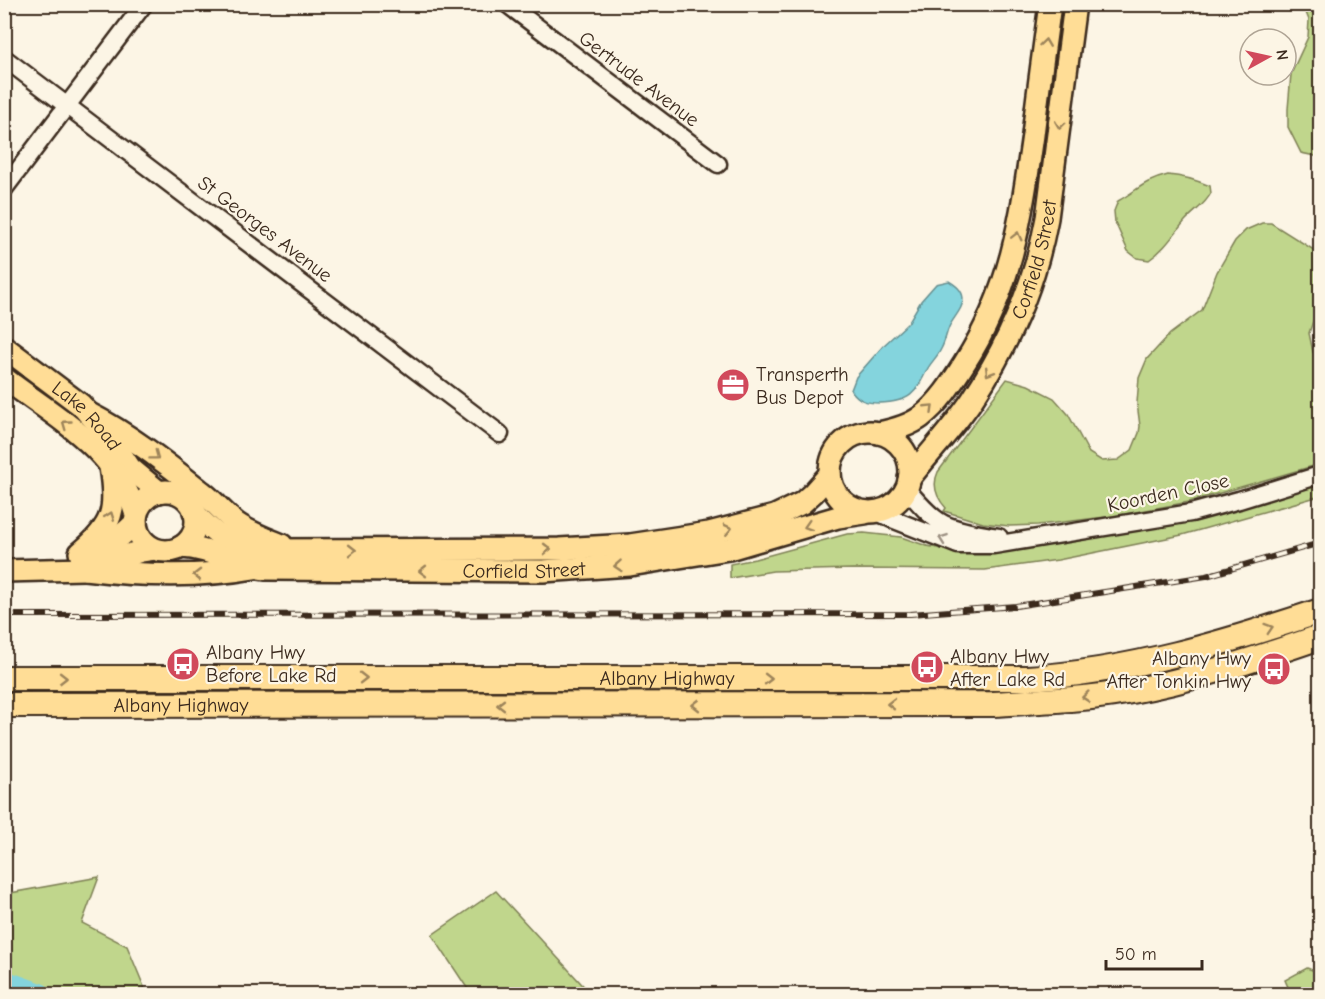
<svg xmlns="http://www.w3.org/2000/svg" width="1325" height="999" font-family="'Comic Neue',sans-serif">
	<style>
		.green { fill: #c0d68c; stroke: #7e8055; stroke-width: 1.5 }
		.water { fill: #84d4dd; stroke: #679091; stroke-width: 1.5 }
		.lines { fill: none; stroke-linecap: round; stroke-linejoin: round }
		.river { stroke: #84d4dd; stroke-width: 22 }
		.minor-casing { stroke: #3b2a1e; stroke-width: 21 }
		.major-casing { stroke: #3b2a1e; stroke-width: 26 }
		.highway-casing { stroke: #3b2a1e; stroke-width: 28 }
		.minor { stroke: #fcf5e5; stroke-width: 16 }
		.major { stroke: #ffdd96; stroke-width: 21 }
		.highway { stroke: #ffdd96; stroke-width: 24 }
		.rail-casing { stroke: #3b2a1e; stroke-width: 6 }
		.rail { stroke: #fcf5e5; stroke-width: 4; stroke-dasharray: 11; stroke-linecap: butt }
		.oneway { stroke: #9d845a }
		.oneway2 { stroke: #9c9082 }
		.labels { text-anchor: middle; dominant-baseline: central; stroke-width: 4.5; stroke-linejoin: round; paint-order: stroke }
		.street-label { font-size: 20px; fill: #3b2a1e; stroke: #fcf5e5 }
		.poi-label { font-size: 20px; fill: #3b2a1e; stroke: #fcf5e5; text-anchor: start }
	</style>
	<rect width="100%" height="100%" fill="#fcf5e5"/>
	<filter id="ink" filterUnits="userSpaceOnUse"><feTurbulence type="fractalNoise" baseFrequency=".0167" numOctaves="2"/><feDisplacementMap in="SourceGraphic" scale="12" xChannelSelector="R" yChannelSelector="G"/><feConvolveMatrix kernelMatrix="1 2 1 2 8 2 1 2 1" color-interpolation-filters="sRGB"/></filter>
	<g filter="url(#ink)">
		<!-- green -->
		<path class="green" d="M1303 5H1320V157L1301 153 1288 127V109L1291 74 1308 37 1309 20Z
			M1168 175C1183 176 1196 180 1210 186L1211 193C1205 205 1194 211 1185 221 1173 235 1165 249 1149 260L1137 258 1128 251 1115 222 1114 211 1118 201C1138 190 1143 181 1168 175Z
			M1262 223H1271L1314 250 1320 258V301L1309 333 1313 352 1320 362V464L1189 502 1114 516 1038 525 1009 526 983 523 944 511 946 508C936 497 932 485 938 472L1007 379 1028 385 1054 398 1068 414 1089 453 1102 461 1118 460 1132 450 1139 433 1140 426 1137 403 1139 378 1147 359 1170 334 1202 310 1217 272 1235 241 1246 230Z
			M1320 483V496L1182 535 1058 560 985 570 853 569 773 571 730 578V564L755 559 847 534 864 533 901 537 927 546 971 554 993 553Z
			M99 877 82 923 127 946 147 994H5V894Z
			M496 891 591 994H471L432 935Z
			M1307 968 1320 973V994H1291L1285 980Z"/>
		<!-- water -->
		<path class="water" d="M949 281C955 285 962 289 963 298 964 308 953 318 949 327 946 334 945 342 941 349 938 356 932 361 928 368 915 394 911 402 879 403 866 403 859 401 851 390L856 377 883 346 908 323 921 301 936 284Z"/>
		<g class="lines">
			<!-- river -->
			<path class="river" d="M4 981 40 994"/>
			<defs>
				<path id="minor" d="M507 4 718 164
					M4 58 500 434
					M4 189 144 4
					M906 489C917 500 929 517 944 524 961 532 981 534 999 537
					M878 512 892 519 958 545H994L1191 513 1239 500 1320 475"/>
				<g id="major">
					<path id="s1" d="M4 347 81 405 111 439 130 468 159 492"/>
					<path d="M4 378C55 417 118 450 136 515"/>
					<path d="M88 413C129 434 166 463 202 492 214 501 224 514 236 523 250 533 267 539 282 545"/>
					<circle cx="870" cy="472" r="40"/>
					<path d="M879 433C894 430 909 426 921 417 939 403 952 383 964 364 1011 291 1021 220 1033 135 1038 92 1044 48 1050 4"/>
					<path id="s2" d="M909 479C929 453 954 427 972 400 1009 344 1035 284 1047 218L1075 4"/>
					<circle cx="166" cy="521" r="30"/>
					<path d="M194 512C212 533 230 546 258 550L559 549 630 545 709 533 775 516 802 503 813 493 830 474"/>
					<path id="s3" d="M181 547C212 548 236 566 266 569L543 571 630 565 729 549 838 517 865 513"/>
					<path d="M80 553C114 525 117 509 110 467"/>
					<path d="M81 556C104 551 120 538 136 522"/>
					<path d="M85 569C141 576 198 578 254 568"/>
					<path d="M4 571 85 569 141 551 154 549"/>
				</g>
				<g id="highway">
					<path id="s4" d="M4 678H1027C1128 672 1225 643 1320 611"/>
					<path id="s5" d="M4 705 993 704C1037 701 1083 700 1126 692 1193 680 1256 659 1320 637"/>
				</g>
			</defs>
			<!-- minor casing -->
			<use href="#minor" class="minor-casing"/>
			<!-- major casing -->
			<use href="#major" class="major-casing"/>
			<!-- highway casing -->
			<use href="#highway" class="highway-casing"/>
			<!-- minor -->
			<use href="#minor" class="minor"/>
			<!-- major -->
			<use href="#major" class="major"/>
			<!-- highway -->
			<use href="#highway" class="highway"/>
			<defs>
				<path id="rail" d="M4 615 910 614 1016 606 1206 576 1320 543"/>
			</defs>
			<!-- rail casing -->
			<use href="#rail" class="rail-casing"/>
			<!-- rail -->
			<use href="#rail" class="rail"/>
		</g>
		<!-- one-way arrows -->
		<defs><path id="oneway-chevron" d="M-2-3.5L2.5 0L-2 3.5" fill="none" stroke-width="1.6" stroke-linecap="round" stroke-linejoin="round" transform="scale(1.5)"/></defs>
		<g class="oneway">
			<use href="#oneway-chevron" transform="translate(1045 43) rotate(-82)"/>
			<use href="#oneway-chevron" transform="translate(1060 125) rotate(98)"/>
			<use href="#oneway-chevron" transform="translate(1017 236) rotate(-76)"/>
			<use href="#oneway-chevron" transform="translate(989 372) rotate(122)"/>
			<use href="#oneway-chevron" transform="translate(930 408) rotate(-44)"/>
			<use href="#oneway-chevron" transform="translate(66 424) rotate(-144)"/>
			<use href="#oneway-chevron" transform="translate(155 456) rotate(37)"/>
			<use href="#oneway-chevron" transform="translate(110 516) rotate(-69)"/>
			<use href="#oneway-chevron" transform="translate(808 526) rotate(163)"/>
			<use href="#oneway-chevron" transform="translate(728 529) rotate(-13)"/>
			<use href="#oneway-chevron" transform="translate(547 549)"/>
			<use href="#oneway-chevron" transform="translate(352 550)"/>
			<use href="#oneway-chevron" transform="translate(618 566) rotate(176)"/>
			<use href="#oneway-chevron" transform="translate(423 571) rotate(-180)"/>
			<use href="#oneway-chevron" transform="translate(197 575) rotate(-179)"/>
			<use href="#oneway-chevron" transform="translate(1269 628) rotate(-18)"/>
			<use href="#oneway-chevron" transform="translate(63 678)"/>
			<use href="#oneway-chevron" transform="translate(363 678)"/>
			<use href="#oneway-chevron" transform="translate(768 679)"/>
			<use href="#oneway-chevron" transform="translate(1086 697) rotate(174)"/>
			<use href="#oneway-chevron" transform="translate(891 704) rotate(180)"/>
			<use href="#oneway-chevron" transform="translate(501 705) rotate(-180)"/>
			<use href="#oneway-chevron" transform="translate(696 705) rotate(-180)"/>
		</g>
		<use class="oneway2" href="#oneway-chevron" transform="translate(943 539) rotate(-160)"/>
	</g>
	<!-- icons -->
	<defs>
		<symbol id="office-disc" viewBox="-11 -11 22 22"><circle r="9.5" fill="#d1495b" stroke="#fcf5e5"/><path d="M-6-3h4V-5.5h4V-3h4V5H-6ZM-1-4.5V-3h2v-1.5ZM-6 0V1H6V0Z" fill="#fff"/></symbol>
		<symbol id="bus-disc" viewBox="-11 -11 22 22"><circle r="9.5" fill="#d1495b" stroke="#fcf5e5"/><path d="M-5-6H5V4H4V6H2V4H-2V6H-4V4H-5ZM-3.5-4V0h7V-4ZM-3.5 1.2v1.5H-2V1.2ZM2 1.2v1.5H3.5V1.2Z" fill="#fff"/></symbol>
	</defs>
	<g fill-rule="evenodd">
		<use href="#office-disc" x="714" y="366" width="38" height="38"/>
		<use href="#bus-disc" x="164" y="645" width="38" height="38"/>
		<use href="#bus-disc" x="908" y="648" width="38" height="38"/>
		<use href="#bus-disc" x="1255" y="650" width="38" height="38"/>
	</g>
	<g class="labels">
		<!-- street labels -->
		<g class="street-label">
			<text transform="translate(639 79) rotate(37)">Gertrude Avenue</text>
			<text transform="translate(265 229) rotate(37)">St Georges Avenue</text>
			<text stroke="none"><textPath href="#s2" startOffset="256">Corfield Street</textPath></text>
			<text stroke="none"><textPath href="#s1" startOffset="108">Lake Road</textPath></text>
			<text transform="translate(1168 493) rotate(-12)">Koorden Close</text>
			<text stroke="none"><textPath href="#s3" startOffset="346">Corfield Street</textPath></text>
			<text stroke="none"><textPath href="#s4" startOffset="663">Albany Highway</textPath></text>
			<text stroke="none"><textPath href="#s5" startOffset="177">Albany Highway</textPath></text>
		</g>
		<!-- poi labels -->
		<g class="poi-label">
			<text x="756" y="374">Transperth<tspan x="756" dy="23">Bus Depot</tspan></text>
			<text x="206" y="652">Albany Hwy<tspan x="206" dy="23">Before Lake Rd</tspan></text>
			<text x="950" y="656">Albany Hwy<tspan x="950" dy="23">After Lake Rd</tspan></text>
			<text x="1251" y="658" text-anchor="end">Albany Hwy<tspan x="1251" dy="23">After Tonkin Hwy</tspan></text>
		</g>
	</g>
	<!-- margin -->
	<rect width="1325" height="999" fill="none" stroke="#fcf5e5" stroke-width="24"/>
	<rect x="12" y="12" width="1301" height="975" fill="none" stroke="#3b2a1e" stroke-width="2" filter="url(#ink)"/>
	<!-- north arrow -->
	<g transform="translate(1268 57) rotate(82)"><circle r="28" fill="#fcf5e5" stroke="#afa495" stroke-width="1.5"/>
	<path d="M0-4.5L10 22L0 15L-10 22Z" fill="#d1495b"/>
	<text y="-9" font-size="16" font-weight="bold" text-anchor="middle" fill="#3b2a1e">N</text>
	</g>
	<!-- scale -->
	<path d="M1106 960v9h96v-9" fill="none" stroke="#3b2a1e" stroke-width="3"/>
	<text x="1115" y="960" font-size="18" fill="#3b2a1e" stroke="#fcf5e5" stroke-width="4.5" paint-order="stroke">50 m</text>
</svg>
